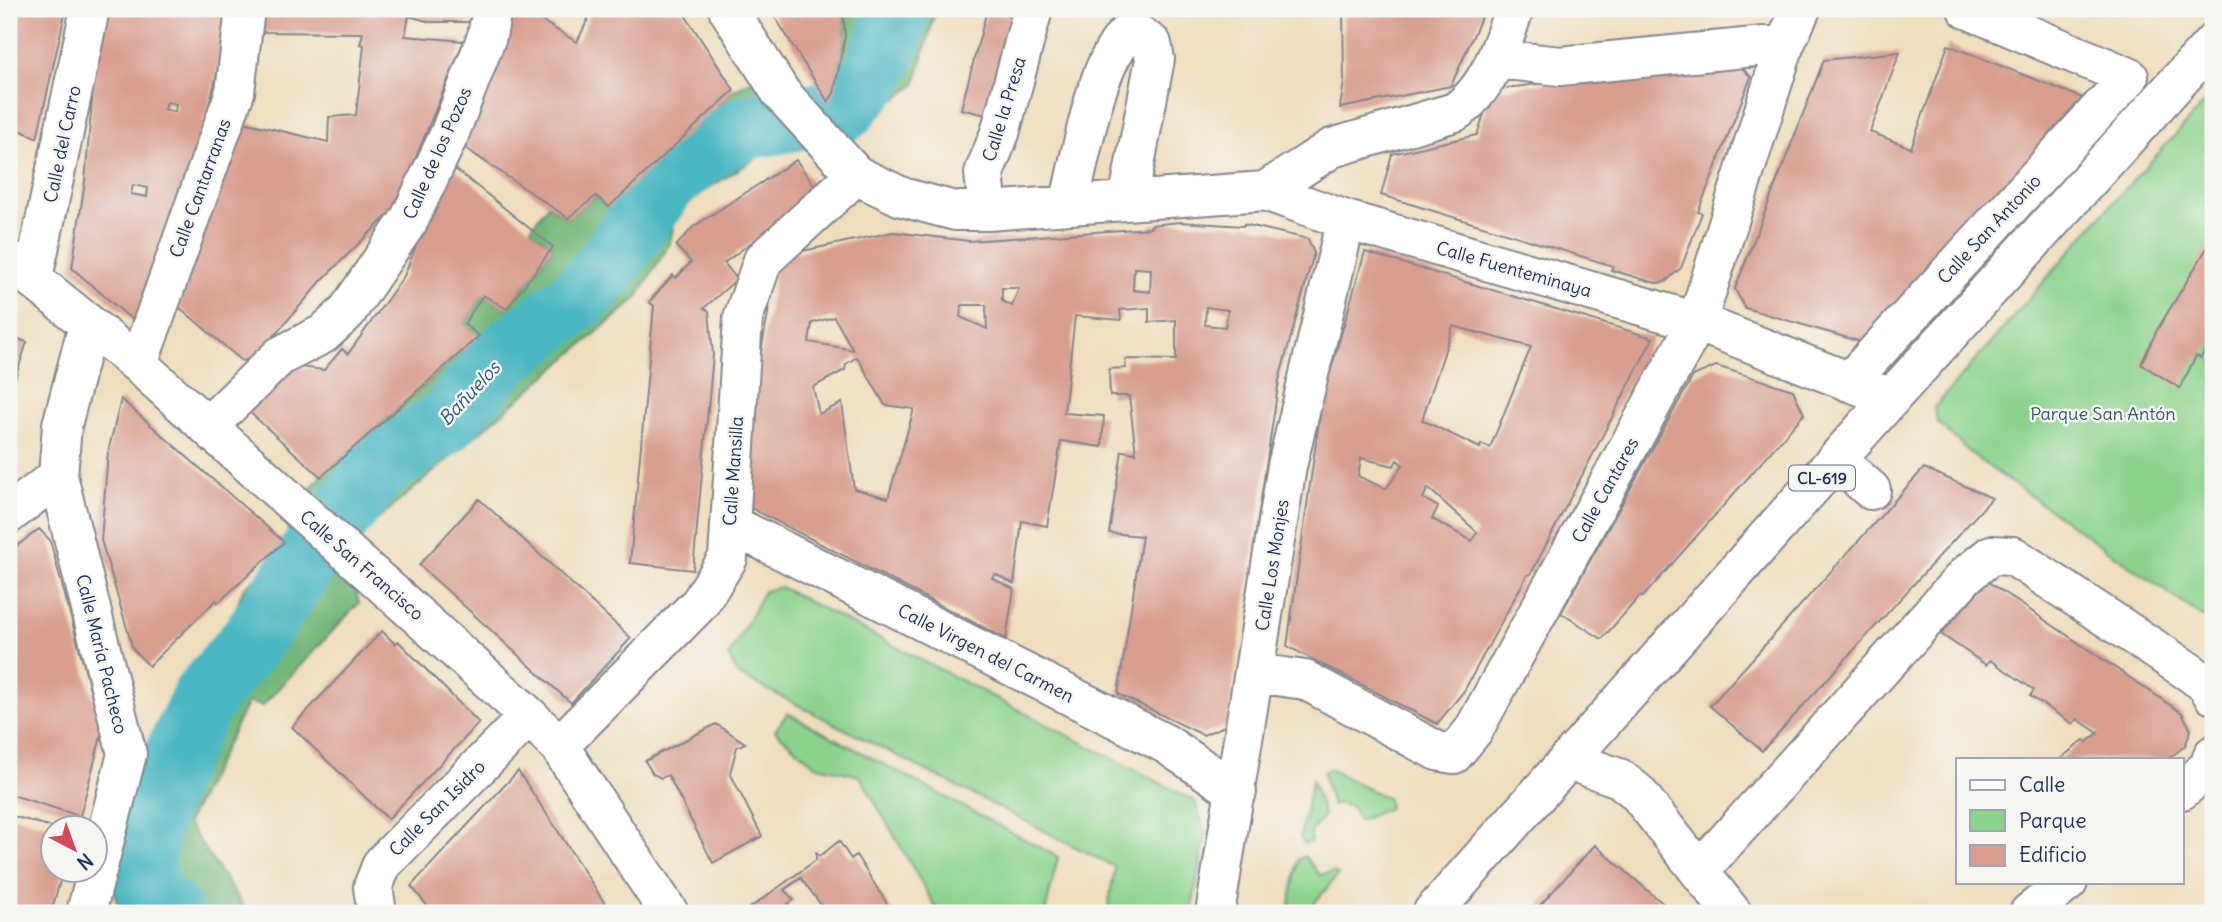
<svg xmlns="http://www.w3.org/2000/svg" width="2222" height="922" font-family="Delius,sans-serif">
	<style>
		.green { fill: #8dd38d; stroke: #548176; stroke-width: 2 }
		.forest { fill: #72b578; stroke: #46726b; stroke-width: 2 }
		.lines { fill: none; stroke-linecap: round; stroke-linejoin: round }
		.river { stroke: #48b6c2; stroke-width: 65 }
		.building { fill: #d89e8f; fill-rule: evenodd }
		.minor-casing { stroke: #85868e; stroke-width: 42 }
		.major-casing { stroke: #85868e; stroke-width: 42 }
		.minor { stroke: #fff; stroke-width: 38 }
		.major { stroke: #fff; stroke-width: 38 }
		.labels { text-anchor: middle; dominant-baseline: central; stroke-width: 5; stroke-linejoin: round; paint-order: stroke }
		.shield { fill: #f6f6f2; stroke: #5d6b8a; stroke-width: 2 }
		.shield-label { font-size: 16px; font-weight: bold; fill: #1b2f5e }
		.street-label { font-size: 18px; fill: #1b2f5e; stroke: #f6f6f2 }
		.park-label { font-size: 18px; fill: #38586a; stroke: #f6f6f2 }
		.water-label { font-size: 19px; font-style: italic; fill: #28587c; stroke: #f6f6f2 }
	</style>
	<rect width="100%" height="100%" fill="#f6f6f2"/>
	<filter id="ink" filterUnits="userSpaceOnUse"><feTurbulence type="fractalNoise" baseFrequency=".0143" numOctaves="2"/><feDisplacementMap in="SourceGraphic" scale="14" xChannelSelector="R" yChannelSelector="G"/><feConvolveMatrix kernelMatrix="1 2 1 2 8 2 1 2 1" color-interpolation-filters="sRGB"/></filter>
	<filter id="wash" filterUnits="userSpaceOnUse"><feTurbulence type="fractalNoise" baseFrequency=".00686" numOctaves="4" result="noise"/><feDisplacementMap in="SourceGraphic" scale="28" xChannelSelector="R" yChannelSelector="G"/><feGaussianBlur stdDeviation="1.57" result="paint"/><feColorMatrix in="noise" values="0 0 0 0 0 0 0 0 0 0 0 0 0 0 0 0 0 1.4 0 .05"/><feComposite in="paint" operator="in"/></filter>
	<g filter="url(#wash)">
		<rect width="100%" height="100%" fill="#efdebe"/>
		<!-- green -->
		<path class="green" d="M2213 94V624L1975 457 1938 423 1934 408 2105 211Z
			M780 587 1195 801 1206 834 1191 913H1107L1115 867 737 674 729 656 764 591Z
			M787 713 1058 857 1045 913H939L860 776 815 765 775 731Z
			M1329 769 1388 799 1389 808 1359 821 1352 807 1338 803 1332 806 1323 772Z
			M1312 780 1324 816 1311 831V842L1304 844 1300 837Z
			M1304 856 1320 875 1334 872 1338 875 1306 913H1288L1298 860Z"/>
		<!-- forest -->
		<path class="forest" d="M843 9H936L915 85 859 126 834 93 845 36Z
			M768 71 802 116 787 139 677 208 670 243 637 298 370 526 345 551 359 603 262 706 248 702 187 823 243 906 253 913H120L102 850 159 726 220 653 243 589 282 554 294 506 321 477 479 337 464 324 483 295 507 309 553 247 530 229 548 205 568 218 596 196 610 206 734 90Z"/>
		<g class="lines">
			<!-- river -->
			<path class="river" d="M171 913 156 903 142 871 147 832 168 772 204 697 252 640 304 563 375 471 444 423 501 358 577 299 606 268 664 184 710 146 748 127 843 110 873 76 894 27 895 9"/>
		</g>
		<g id="blocks">
			<!-- building -->
			<path class="building" d="M9 9H66L37 138 9 125Z
				M108 9H229L216 78 200 138 138 325 72 268 85 181 96 55ZM167 102 176 104 175 112 164 109ZM133 185 148 188 147 197 131 194Z
				M259 9H474L471 22H430L409 16 405 36 464 41 395 208 323 279 256 357 242 361 179 307 239 121 328 142 329 117 356 115 364 45 360 44 363 33 259 32Z
				M502 9H522L577 42 591 13 586 9H681L734 90 609 207 596 196 568 218 458 143Z
				M770 9H843L845 36 834 93 828 102Z
				M1343 9H1485L1451 86 1340 108 1344 81Z
				M987 10 1016 17 990 116 961 109Z
				M1948 45 2085 99 1865 343 1745 308 1735 289 1824 60 1900 52 1870 132 1911 148Z
				M1732 58 1751 77 1698 212 1702 213 1681 268 1665 282 1656 283 1611 270 1613 266 1381 195 1392 154 1477 135 1492 90Z
				M796 160 819 192 724 263 737 279 704 308 709 311 713 355 693 570 630 563 654 306 649 302 673 275 676 278 691 262 676 246 693 227Z
				M449 164 553 247 507 309 483 295 464 324 479 336 321 477 244 407 282 365 324 370 342 349 348 354 404 276Z
				M1180 222 1244 226V224L1308 239 1314 253 1279 380 1227 725 1203 735 1118 694 1142 536 1109 533 1122 451 1136 453 1129 396H1110L1109 369 1126 368 1125 359 1176 360V320L1149 322V308L1120 310 1121 320 1075 316 1064 413 1104 416 1102 447 1061 441 1047 526 1022 521 1014 584 995 574 992 578 1014 589 1006 639 747 506 759 363 767 319 776 269 793 253 893 232 969 241 1150 228 1151 225ZM1134 268 1151 269 1150 292 1133 290ZM1002 288H1019L1012 306 1002 301ZM962 305H986L987 329 960 317ZM1206 307 1228 310 1225 327 1205 325ZM834 317 853 350 809 342 812 323ZM857 357 885 405 914 409 888 498 854 489 842 403 819 414 813 387 845 370 846 364Z
				M2213 238V338L2201 358 2196 356 2180 388 2141 364 2157 330Z
				M1365 252 1653 338 1531 574 1527 575 1464 691 1437 724 1287 646 1322 400ZM1453 326 1531 347 1490 448 1481 444 1480 448 1422 420ZM1361 458 1394 466 1397 460 1403 465 1386 489 1358 476ZM1428 488 1477 532 1472 541 1432 519 1438 507 1423 498Z
				M9 336 27 342 9 397Z
				M1716 366 1793 390 1804 414 1643 597 1640 596 1602 639 1561 613 1693 376Z
				M121 399 284 542 218 603 216 600 149 666 133 649 101 540 108 452Z
				M1924 468 1992 498 1762 751 1710 706Z
				M479 499 631 638 571 703 419 565Z
				M39 529 50 540 102 733 80 816 9 794V552Z
				M1987 581 2182 713 2191 730 2185 746 2168 759H2060L2084 740 2087 742 2098 733 2077 719 2073 724 2030 696 2034 690 1990 660 1986 665 1941 634Z
				M382 631 395 644 398 641 479 723 388 819 292 727Z
				M716 724 745 743 737 747 730 773 762 836 713 863 668 775 661 778 653 774 645 761Z
				M518 771 554 825 611 913H433L411 886Z
				M9 815 52 827V870H63L51 913H9Z
				M839 841 851 859 856 855 893 913H827L801 878 784 890 794 900 787 905 793 913H743L816 860V853L820 856Z
				M1595 845 1674 913H1533Z"/>
		</g>
	</g>
	<g filter="url(#ink)">
		<use href="#blocks" fill-opacity="0" stroke="#85868e" stroke-width="2"/>
		<g class="lines">
			<defs>
				<path id="minor" d="M728 9 781 93 856 175 902 197 955 211H988L1265 191 1346 220 1697 322 1891 398
					M1498 59 1560 66 1785 44
					M1265 191 1332 148 1455 112C1489 89 1502 46 1514 9
					M1069 204C1082 155 1094 62 1131 29L1152 44 1155 59 1128 201
					M988 211 984 173 1000 133 1033 9
					M9 260 138 364 529 716 559 746 669 913
					M33 278 90 9
					M138 364 235 92 245 9
					M1849 382 2129 77 1967 9
					M208 426 280 356 323 334 346 313 409 220 449 135 487 36 492 9
					M1838 461 1871 490
					M9 514 58 476
					M730 524 1166 744 1237 792
					M1255 673 1305 680 1437 751 1454 754 1473 731 1697 322 1785 44 1801 9
					M559 746 700 603 728 558 743 318 763 260 856 175
					M1568 760 1619 778 1637 792 1732 913
					M2182 790 2209 767 2213 755
					M1699 871 1966 575 1991 555 2013 556 2188 671 2206 684 2213 695
					M86 913 127 754 58 476 62 425 88 325
					M377 913 373 887 382 864 529 716
					M1215 913 1287 466 1346 220
					M2029 913 2068 882"/>
				<path id="major" d="M1432 913 1891 398 2213 43"/>
			</defs>
			<!-- minor casing -->
			<use href="#minor" class="minor-casing"/>
			<!-- major casing -->
			<use href="#major" class="major-casing"/>
			<!-- minor -->
			<use href="#minor" class="minor"/>
			<!-- major -->
			<use href="#major" class="major"/>
		</g>
	</g>
	<g class="labels">
		<!-- shield labels -->
		<rect class="shield" x="1789" y="465.5" width="66" height="25" rx="5"/>
		<g class="shield-label">
			<text x="1822" y="478">CL-619</text>
		</g>
		<!-- street labels -->
		<g class="street-label">
			<text transform="translate(1004 109) rotate(-73)">Calle la Presa</text>
			<text transform="translate(62 144) rotate(-78)">Calle del Carro</text>
			<text transform="translate(437 153) rotate(-66)">Calle de los Pozos</text>
			<text transform="translate(200 188) rotate(-70)">Calle Cantarranas</text>
			<text transform="translate(1989 229) rotate(-47)">Calle San Antonio</text>
			<text transform="translate(1514 269) rotate(16)">Calle Fuenteminaya</text>
			<text transform="translate(733 471) rotate(-86)">Calle Mansilla</text>
			<text transform="translate(1605 490) rotate(-61)">Calle Cantares</text>
			<text transform="translate(362 565) rotate(41)">Calle San Francisco</text>
			<text transform="translate(1272 565) rotate(-81)">Calle Los Monjes</text>
			<text transform="translate(986 653) rotate(27)">Calle Virgen del Carmen</text>
			<text transform="translate(102 654) rotate(76)">Calle María Pacheco</text>
			<text transform="translate(437 808) rotate(-45)">Calle San Isidro</text>
		</g>
		<!-- park labels -->
		<g class="park-label">
			<text x="2103" y="413">Parque San Antón</text>
		</g>
		<!-- water labels -->
		<g class="water-label">
			<text transform="translate(469 393) rotate(-47)">Bañuelos</text>
		</g>
	</g>
	<!-- margin -->
	<rect width="2222" height="922" fill="none" stroke="#f6f6f2" stroke-width="35"/>
	<!-- legend -->
	<rect x="1956" y="758" width="228" height="126" fill="#f6f6f2" stroke="#9ea6b7" stroke-width="2"/>
	<rect x="1970" y="780" width="35" height="10" fill="#ffffff" stroke="#9ea6b7" stroke-width="2"/>
	<text x="2019" y="792" font-size="21" fill="#1b2f5e">Calle</text>
	<rect x="1970" y="810" width="35" height="21" fill="#8dd38d" stroke="#9ea6b7" stroke-width="2"/>
	<text x="2019" y="828" font-size="21" fill="#1b2f5e">Parque</text>
	<rect x="1970" y="845" width="35" height="21" fill="#d89e8f" stroke="#9ea6b7" stroke-width="2"/>
	<text x="2019" y="862" font-size="21" fill="#1b2f5e">Edificio</text>
	<!-- north arrow -->
	<g transform="translate(74 849) rotate(139)"><circle r="33" fill="#f6f6f2" stroke="#9ea6b7" stroke-width="2"/>
	<path d="M0-5L12 26L0 18L-12 26Z" fill="#d1495b"/>
	<text y="-10" font-size="19" font-weight="bold" text-anchor="middle" fill="#1b2f5e">N</text>
	</g>
</svg>
